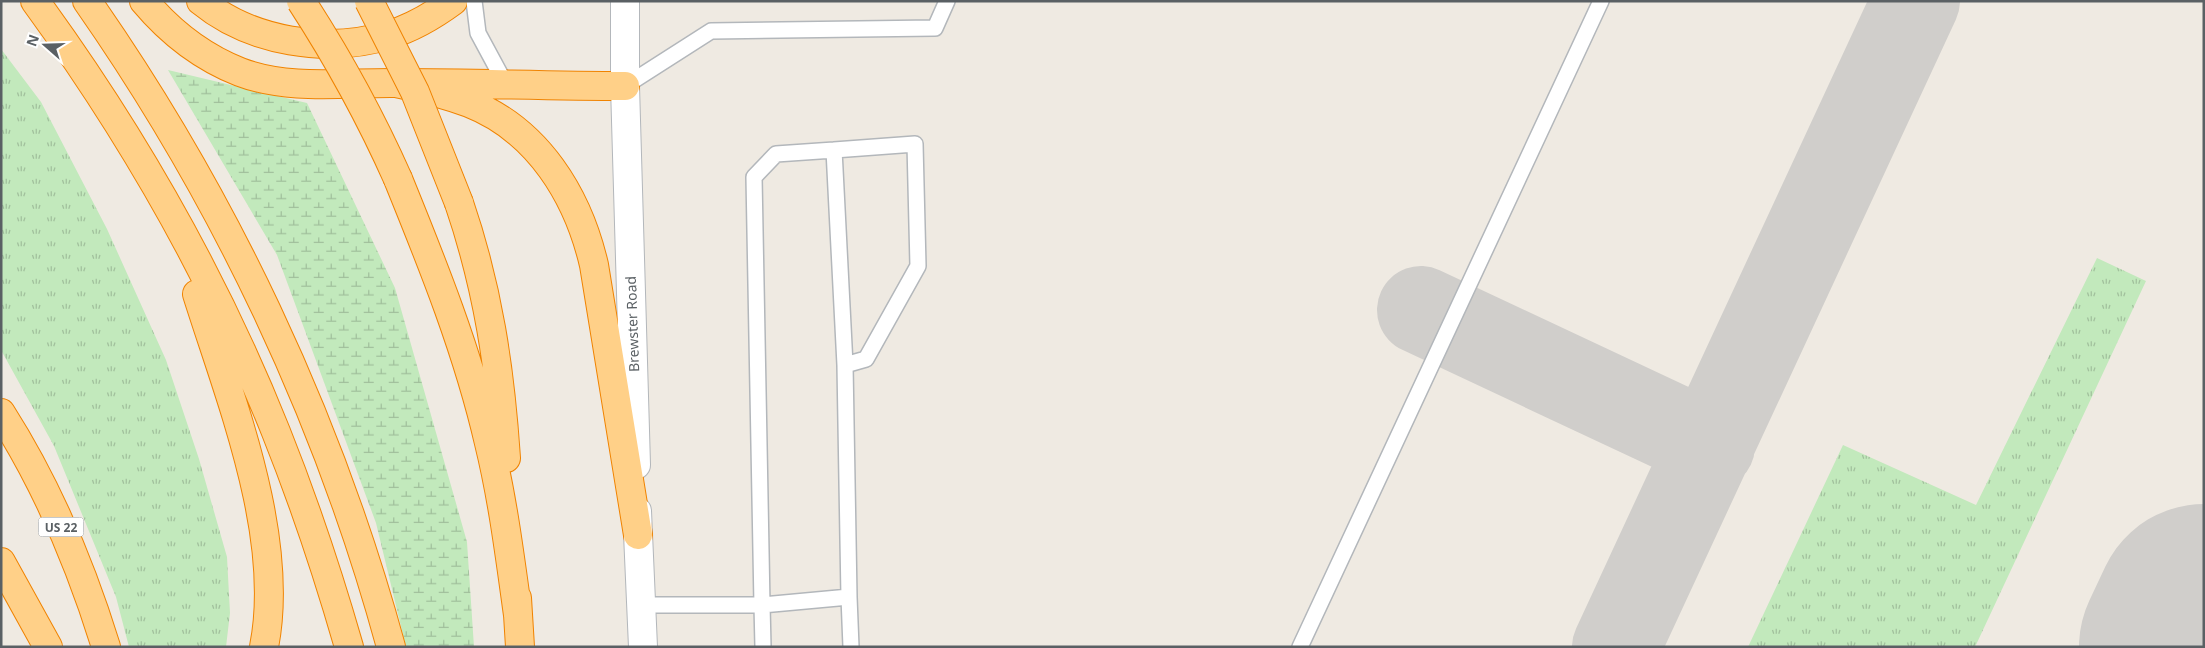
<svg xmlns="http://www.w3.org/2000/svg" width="2205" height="648" font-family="'Noto Sans',sans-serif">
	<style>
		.grass { fill: url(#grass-tufts) }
		.wetland { fill: url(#wetland-marsh) }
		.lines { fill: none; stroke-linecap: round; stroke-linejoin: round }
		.taxiway { stroke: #d0cecb; stroke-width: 88 }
		.runway { stroke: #d0cecb; stroke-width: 218 }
		.service-casing { stroke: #b3b7bb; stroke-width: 18 }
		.tertiary-casing { stroke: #b3b7bb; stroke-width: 30 }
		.motorway-casing { stroke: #f08300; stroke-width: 30 }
		.service { stroke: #fff; stroke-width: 15 }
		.tertiary { stroke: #fff; stroke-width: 28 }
		.motorway { stroke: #ffd088; stroke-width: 28 }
		.motorway-bridge-casing { stroke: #f08300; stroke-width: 30; stroke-linecap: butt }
		.motorway-bridge { stroke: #ffd088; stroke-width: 28 }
		.labels { text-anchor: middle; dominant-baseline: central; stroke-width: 5; stroke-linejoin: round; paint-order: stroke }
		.shield { fill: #fff; stroke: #8c9092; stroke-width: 1 }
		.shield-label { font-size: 12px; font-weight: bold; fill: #5a6064 }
		.street-label { font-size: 14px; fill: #5a6064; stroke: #fff }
	</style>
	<defs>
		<pattern id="grass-tufts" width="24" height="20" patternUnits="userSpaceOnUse" patternTransform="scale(1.25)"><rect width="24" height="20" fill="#c2e9bc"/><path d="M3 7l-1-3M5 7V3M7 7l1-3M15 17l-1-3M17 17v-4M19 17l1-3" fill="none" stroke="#a1c09c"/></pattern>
		<pattern id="wetland-marsh" width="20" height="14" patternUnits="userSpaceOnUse" patternTransform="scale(1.25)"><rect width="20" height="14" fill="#c2e9bc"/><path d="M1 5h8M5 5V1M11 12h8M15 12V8" fill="none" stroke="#a1c09c"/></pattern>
	</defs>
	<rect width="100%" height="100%" fill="#efeae2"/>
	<!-- grass -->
	<path class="grass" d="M1 49 41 102 107 229 166 360 199 459 227 557 230 613 226 647H129L116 597 54 446 1 350Z
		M2097 258 2146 281 1975 647H1748L1843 445 1976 505Z"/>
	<!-- wetland -->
	<path class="wetland" d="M168 70 307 103 395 288 467 542 474 647H406L376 523 277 255Z"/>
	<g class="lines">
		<!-- taxiway -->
		<path class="taxiway" d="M1421 310 1711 446
			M1616 647 1916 1"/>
		<!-- runway -->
		<path class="runway" d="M2188 647 2204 613"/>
		<defs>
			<path id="service" d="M474 1 478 33 506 85
				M625 86 711 31 935 28 947 1
				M834 150 915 144 918 266 866 359 845 365
				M849 597 851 647
				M640 605H762L849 597 845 365 834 150 776 154 754 177 762 605 763 647
				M1300 647 1601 1"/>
			<path id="tertiary" d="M625 1V86L636 465
				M637 511 643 647"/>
			<path id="motorway" d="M35 1C132 134 215 279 276 432 304 502 328 574 349 647
				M87 1C224 197 328 416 391 647
				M144 1C170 32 202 57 240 72 290 91 346 82 398 83 474 83 549 86 625 86
				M201 1C251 42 327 54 389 35 412 28 434 15 453 1
				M396 83C421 88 445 94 469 103 538 130 578 196 594 265L638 535
				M398 179C433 265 468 352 489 443 503 500 510 558 518 615
				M459 203C488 288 500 368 506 458
				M197 294C230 399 286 536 264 647
				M1 413C47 485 81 566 106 647
				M1 562 48 647
				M517 598 520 647"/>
		</defs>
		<!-- service casing -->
		<use href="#service" class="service-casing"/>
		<!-- tertiary casing -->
		<use href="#tertiary" class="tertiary-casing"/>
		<!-- motorway casing -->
		<use href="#motorway" class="motorway-casing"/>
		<!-- service -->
		<use href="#service" class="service"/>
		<!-- tertiary -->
		<use href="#tertiary" class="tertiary"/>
		<!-- motorway -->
		<use href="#motorway" class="motorway"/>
		<defs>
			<path id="motorway-bridge" d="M301 1C338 58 370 116 398 179
				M369 1 415 92 459 203"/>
		</defs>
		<!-- motorway-bridge casing -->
		<use href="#motorway-bridge" class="motorway-bridge-casing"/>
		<!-- motorway-bridge -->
		<use href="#motorway-bridge" class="motorway-bridge"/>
	</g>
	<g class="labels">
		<!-- shield labels -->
		<rect class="shield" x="38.5" y="517.5" width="45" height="19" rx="4"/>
		<g class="shield-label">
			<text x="61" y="527">US 22</text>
		</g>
		<!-- street labels -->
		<g class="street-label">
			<text transform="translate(632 324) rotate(-92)">Brewster Road</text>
		</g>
	</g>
	<!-- border -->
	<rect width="2205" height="648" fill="none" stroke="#5a6064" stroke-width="5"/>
	<!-- north arrow -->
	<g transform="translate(45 45) rotate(290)" stroke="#ffffff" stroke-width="4" paint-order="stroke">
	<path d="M0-4L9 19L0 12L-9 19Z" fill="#5a6064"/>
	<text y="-8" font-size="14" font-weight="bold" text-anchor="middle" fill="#5a6064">N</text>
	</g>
</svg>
